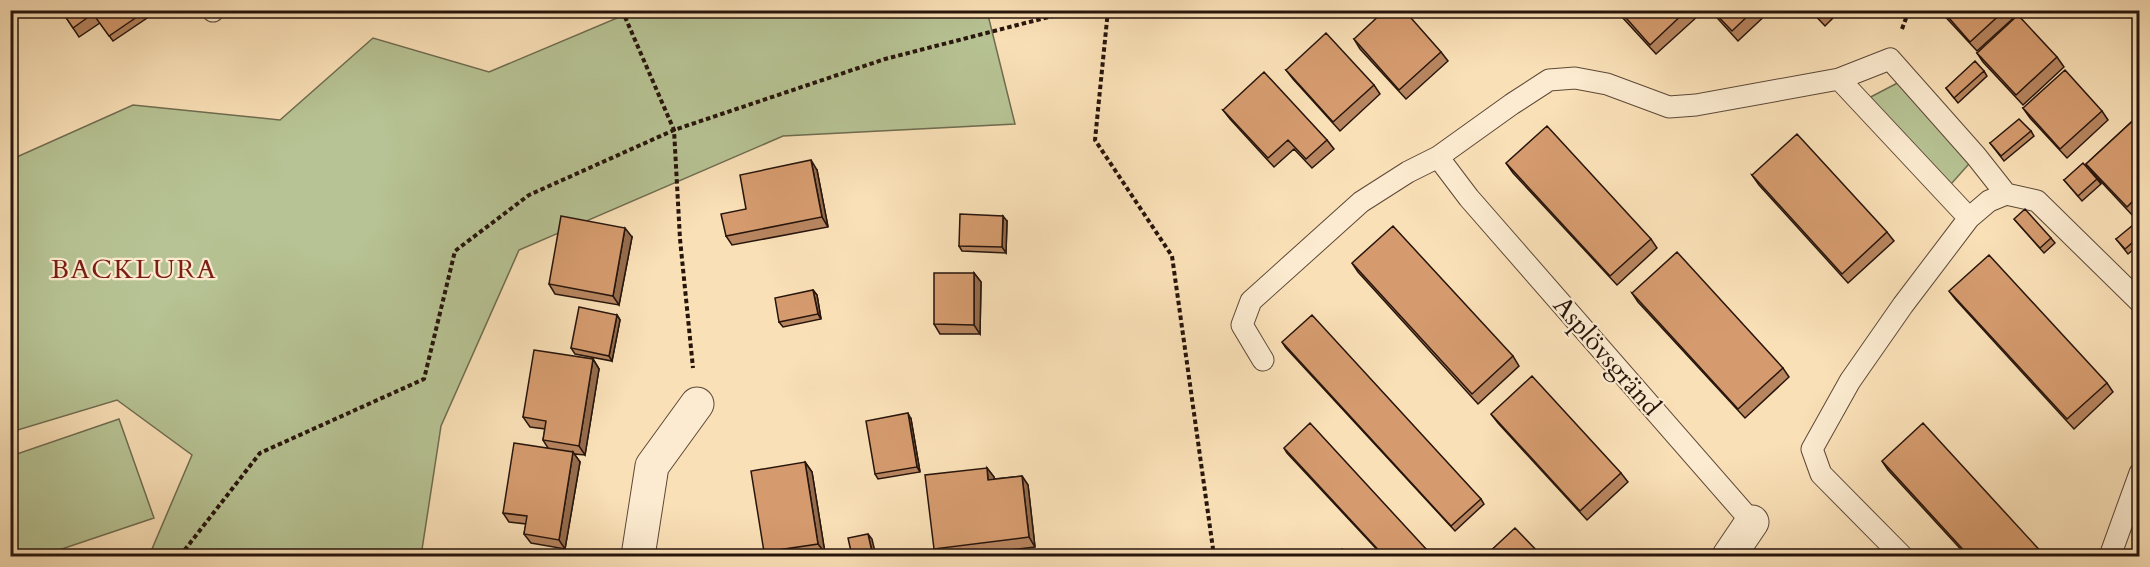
<svg xmlns="http://www.w3.org/2000/svg" width="2150" height="567" font-family="Cardo,serif">
	<style>
		.green { fill: #b7c394; stroke: #6f6c50; stroke-width: 1.5 }
		.lines { fill: none; stroke-linecap: round; stroke-linejoin: round }
		.lane-casing { stroke: #5c4837; stroke-width: 23 }
		.street-casing { stroke: #5c4837; stroke-width: 35 }
		.path { stroke: #27150c; stroke-width: 4; stroke-dasharray: 4.5 3; stroke-linecap: butt }
		.lane { stroke: #fcebd0; stroke-width: 21 }
		.street { stroke: #fcebd0; stroke-width: 33 }
		.wall { fill: #b7855f; stroke: #27150c; stroke-width: 1.5 }
		.shaded-wall { fill: #956c4d; stroke: #27150c; stroke-width: 1.5 }
		.building { fill: #d59b6e; stroke: #27150c; stroke-width: 1.5 }
		.labels { text-anchor: middle; dominant-baseline: central; stroke-width: 4.5; stroke-linejoin: round; paint-order: stroke }
		.street-label { font-size: 26px; fill: #27150c; stroke: #fcebd0 }
		.neighbourhood-label { font-size: 27px; letter-spacing: 1.5px; fill: #7a1f14; stroke: #fcebd0 }
	</style>
	<rect width="100%" height="100%" fill="#fae0b7"/>
	<filter id="stains"><feTurbulence type="fractalNoise" baseFrequency=".00333" numOctaves="4"/><feColorMatrix values="0 0 0 0 .2 0 0 0 0 .09 0 0 0 0 .02 0 0 0 .5 -.17"/></filter>
	<radialGradient id="worn" r=".72"><stop offset=".6" stop-color="#630" stop-opacity="0"/><stop offset="1" stop-color="#630" stop-opacity=".3"/></radialGradient>
	<!-- green -->
	<path class="green" d="M636 10 987 11 1015 124 783 136 519 250 441 426 421 556H149L192 455 117 400 11 432 10 160 133 105 280 120 373 38 489 72Z
		M1907 78 1976 156 1944 192 1861 102Z
		M119 419 154 518 41 556H11V456Z"/>
	<g class="lines">
		<defs>
			<path id="lane" d="M213 10V11
				M1839 79 1890 59 1976 156 2006 194
				M1438 157 1469 198 1752 522
				M1263 360 1242 325 1251 301 1361 202 1408 172 1438 157 1512 104 1549 80 1575 78 1607 84 1669 107 1696 105 1839 79 1969 218
				M1902 556 1821 474 1812 449 1850 381 1903 305 1969 218 1989 201 2006 194 2037 201 2140 302
				M2110 556 2140 473"/>
			<path id="street" d="M638 556 652 466 697 404
				M1729 556 1752 522"/>
		</defs>
		<!-- lane casing -->
		<use href="#lane" class="lane-casing"/>
		<!-- street casing -->
		<use href="#street" class="street-casing"/>
		<!-- path -->
		<path class="path" d="M622 10 674 130 680 239 693 368
			M1108 10 1095 140 1172 256 1214 556
			M1902 29 1909 10
			M180 556 260 453 424 379 455 251 529 195 674 130 885 59 1076 10"/>
		<!-- lane -->
		<use href="#lane" class="lane"/>
		<!-- street -->
		<use href="#street" class="street"/>
	</g>
	<!-- wall -->
	<path class="wall" d="M61 10H155L156 12 113 41 100 23 79 37Z
		M1618 10H1694L1698 16 1656 54 1622 17Z
		M1710 10H1771L1738 41Z
		M1810 10H1841L1825 26Z
		M1939 10H2017L2019 13 1977 51Z
		M1354 39 1441 52 1448 61 1406 99 1360 49Z
		M1977 53 2057 57 2064 67 2023 105 1983 62Z
		M1286 70 1374 85 1380 94 1340 131 1293 79Z
		M1984 71 1987 76 1958 103 1946 88Z
		M2023 108 2102 111 2108 120 2067 158 2030 118Z
		M1223 110 1327 140 1334 149 1312 168 1294 149 1274 167 1230 119Z
		M2139 115V210L2133 216 2093 173 2086 164Z
		M2031 131 2034 136 2004 161 1990 143Z
		M1506 163 1651 239 1657 248 1617 285 1513 173Z
		M817 170 828 227 732 245 726 236 746 209Z
		M1752 175 1887 232 1894 241 1848 283 1759 185Z
		M2097 179 2101 184 2082 201 2064 180Z
		M2014 219 2051 238 2055 243 2044 253Z
		M1007 221 1006 253 962 251 959 246Z
		M2139 232V245L2128 254 2116 239Z
		M632 237 619 305 555 294 549 284Z
		M1352 263 1513 356 1519 366 1478 404 1358 272Z
		M974 273 981 282 980 334H940L934 324Z
		M813 290 817 295 821 319 783 327 779 322Z
		M1949 291 2107 383 2113 392 2074 429 1956 300Z
		M1632 293 1783 368 1789 377 1745 418 1638 302Z
		M617 315 620 320 612 361 575 354 571 348Z
		M1282 342 1481 499 1484 504 1455 531 1286 348Z
		M593 359 599 369 585 455 574 454 580 462 565 549 531 543 524 534 526 524 509 522 503 513 548 448 543 440 545 429 530 427 523 417Z
		M1491 414 1621 473 1628 482 1587 520 1498 423Z
		M911 419 920 472 878 479 875 474Z
		M1284 448 1427 550 1431 555 1430 556H1383L1287 453Z
		M1882 461 2045 556H1967L1888 470Z
		M805 462 812 472 825 553 802 556H767L764 552Z
		M987 468 994 477V479L1022 476 1028 485 1035 547 956 556H939L934 549Z"/>
	<!-- shaded-wall -->
	<path class="shaded-wall" d="M811 160 817 170 828 227 822 217Z
		M1003 216 1007 221 1006 253 1002 247Z
		M625 228 632 237 619 305 613 296Z
		M974 273 981 282 980 334 974 325Z
		M813 290 817 295 821 319 818 314Z
		M617 315 620 320 612 361 609 356Z
		M593 359 599 369 585 455 579 446Z
		M908 413 911 419 920 472 917 467Z
		M573 452 580 462 565 549 559 540Z
		M805 462 812 472 825 553 818 544Z
		M987 468 994 477 995 489 988 480Z
		M1022 476 1028 485 1035 547 1029 537Z
		M868 534 872 539 876 556H873Z
		M555 550 560 556H555Z"/>
	<!-- building -->
	<path class="building" d="M61 10H98L73 28Z
		M107 10H147L109 36 96 18Z
		M1385 10H1404L1441 52 1399 90 1354 39Z
		M1619 10H1687L1650 45Z
		M1712 10H1754L1732 31Z
		M1813 10H1824L1818 16Z
		M1942 10H2005L1970 42Z
		M2018 15 2057 57 2016 95 1977 53Z
		M1326 33 1374 85 1333 122 1286 70Z
		M1975 61 1984 71 1954 98 1946 88Z
		M2065 70 2102 111 2060 149 2023 108Z
		M1264 72 1327 140 1306 159 1288 140 1268 158 1223 110Z
		M2139 115V195L2127 207 2086 164Z
		M2019 119 2031 131 2001 156 1990 143Z
		M1547 126 1651 239 1610 276 1506 163Z
		M1797 134 1887 232 1842 274 1752 175Z
		M811 160 822 217 726 236 721 214 746 209 740 175Z
		M2083 163 2097 179 2078 196 2064 180Z
		M2025 209 2051 238 2040 248 2014 219Z
		M960 214 1003 216 1002 247 959 246Z
		M2139 214V221L2136 217Z
		M561 216 625 228 613 296 549 284Z
		M2133 225 2139 232V237L2125 249 2116 239Z
		M1393 226 1513 356 1472 394 1352 263Z
		M1677 252 1783 368 1738 409 1632 293Z
		M1989 255 2107 383 2067 419 1949 291Z
		M934 273H974V325L934 324Z
		M813 290 818 314 779 322 775 298Z
		M579 307 617 315 609 356 571 348Z
		M1312 315 1481 499 1451 526 1282 342Z
		M534 350 593 359 579 446 543 440 546 421 523 417Z
		M1532 376 1621 473 1580 511 1491 414Z
		M908 413 917 467 875 474 866 421Z
		M1310 423 1427 550 1421 556H1384L1284 448Z
		M1923 423 2045 556H1969L1882 461Z
		M514 443 573 452 559 540 524 534 527 516 503 513Z
		M805 462 818 544 764 552 751 471Z
		M987 468 988 480 1022 476 1029 537 934 549 925 475Z
		M1515 528 1542 556H1485Z
		M868 534 873 556H852L848 538Z
		M1342 549 1349 556H1333Z
		M555 550V556H496V552Z"/>
	<g class="labels">
		<!-- street labels -->
		<g class="street-label">
			<text transform="translate(1607 356) rotate(49)">Asplövsgränd</text>
		</g>
		<!-- neighbourhood labels -->
		<g class="neighbourhood-label">
			<text x="134" y="269">BACKLURA</text>
		</g>
	</g>
	<!-- margin -->
	<rect width="2150" height="567" fill="none" stroke="#fae0b7" stroke-width="36"/>
	<rect x="12" y="12" width="2126" height="543" fill="none" stroke="#27150c" stroke-width="3"/>
	<rect x="18" y="18" width="2114" height="531" fill="none" stroke="#27150c" stroke-width="1.5"/>
	<rect width="100%" height="100%" filter="url(#stains)"/>
	<rect width="100%" height="100%" fill="url(#worn)"/>
</svg>
